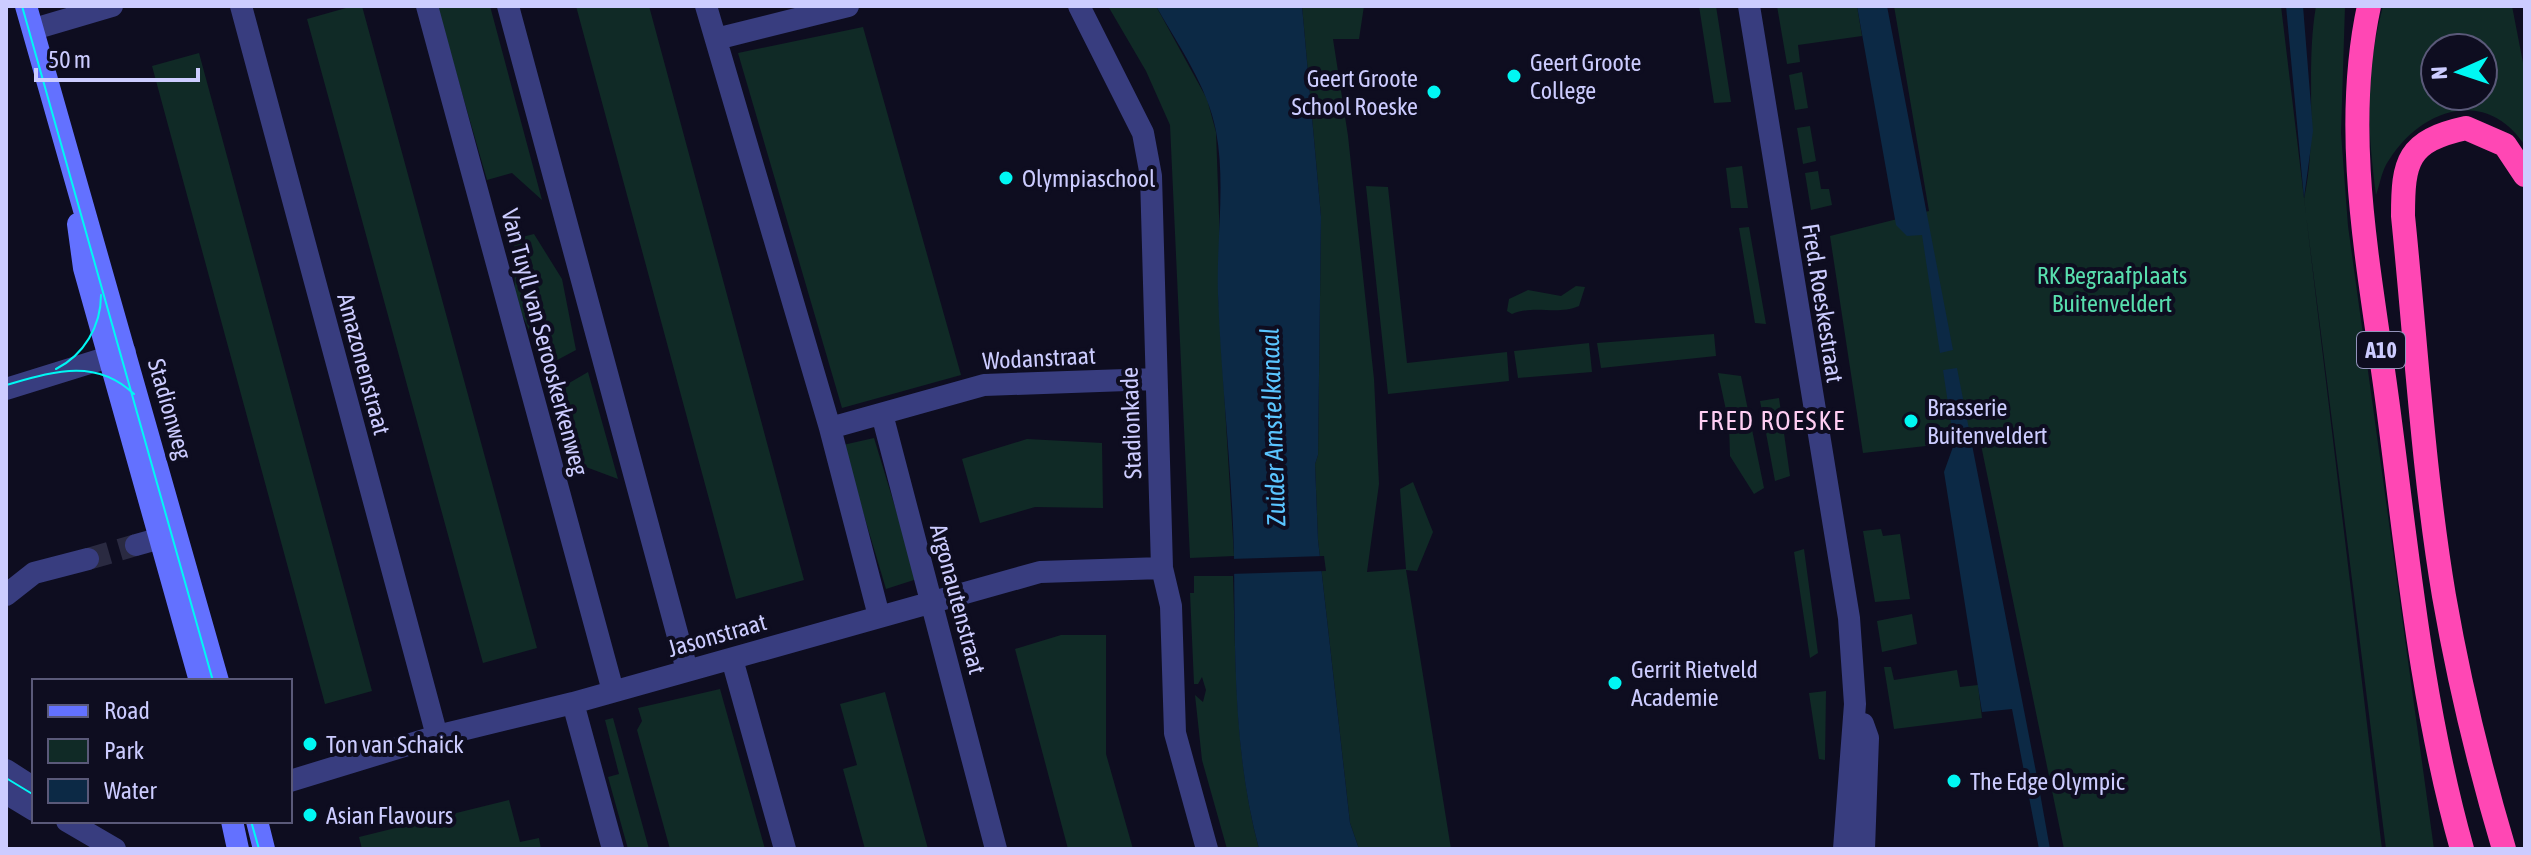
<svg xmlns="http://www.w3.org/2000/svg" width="2531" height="855" font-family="'Asap Condensed',sans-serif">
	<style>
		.green { fill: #102a26; fill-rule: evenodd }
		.water { fill: #0c2945 }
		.pier { fill: #0e0d20 }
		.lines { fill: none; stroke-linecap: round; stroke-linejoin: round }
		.minor-tunnel { stroke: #2a2a41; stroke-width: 22; stroke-dasharray: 22 11; stroke-linecap: butt }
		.minor { stroke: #383d7f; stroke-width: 22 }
		.tertiary { stroke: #383d7f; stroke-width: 22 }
		.secondary { stroke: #6371ff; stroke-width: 22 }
		.motorway { stroke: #ff47b4; stroke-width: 24 }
		.tram { stroke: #00f7f3; stroke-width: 2 }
		.poi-dot { fill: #00f7f3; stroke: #0e0d20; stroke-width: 3 }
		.labels { text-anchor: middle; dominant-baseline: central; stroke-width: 8; stroke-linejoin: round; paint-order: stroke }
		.shield { fill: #0e0d20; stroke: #9393bc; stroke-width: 2 }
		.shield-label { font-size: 22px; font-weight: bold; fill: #ccf }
		.poi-label { font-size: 24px; fill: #ccf; stroke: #0e0d20; text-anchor: start }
		.park-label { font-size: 24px; fill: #58dfae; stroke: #0e0d20 }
		.street-label { font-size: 24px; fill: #ccf; stroke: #0e0d20 }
		.neighbourhood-label { font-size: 26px; letter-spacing: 2px; fill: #ffcef3; stroke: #0e0d20 }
		.water-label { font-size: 26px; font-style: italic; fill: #5ac5ff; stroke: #0e0d20 }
	</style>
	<rect width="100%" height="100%" fill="#0e0d20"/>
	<!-- green -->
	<path class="green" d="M353 6H362L537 648 483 663 307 19Z
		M437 6H490L542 200 512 173 487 180Z
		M576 6H649L804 580 736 599Z
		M1108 6H1156L1207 99 1216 132 1220 243 1218 291 1234 556 1190 558 1170 125 1146 71Z
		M1302 6H1364L1359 39H1333L1348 136 1374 379 1379 484 1367 572 1406 569 1400 489 1413 482 1433 532 1417 571 1406 570 1451 849H1359L1350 823 1318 540 1315 464 1318 455 1321 217Z
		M1699 6H1716L1731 102 1714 103Z
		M1777 6H1857L1862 36 1798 45 1800 62 1787 64Z
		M1894 6H2281L2382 849H2064L1980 440 1863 453 1830 236 1929 211Z
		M2316 6H2345L2341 133 2348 226 2434 849H2386L2304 199C2318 135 2305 70 2316 6Z
		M2383 6H2512L2525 73V146C2487 87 2422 108 2389 160 2382 169 2380 184 2376 195 2367 126 2365 74 2383 6ZM2435 48H2483V96H2435Z
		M863 27 961 375 842 408 738 53Z
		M199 53 372 691 325 704 152 66Z
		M1802 72 1808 108 1795 110 1789 75Z
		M1810 126 1816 161 1803 164 1797 128Z
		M1742 166 1748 208H1731L1726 168Z
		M1818 171 1821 189H1829L1832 205 1811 210 1805 173Z
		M1366 186 1388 187 1407 363 1507 352 1509 381 1388 394Z
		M1749 227 1766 324 1755 323 1739 228Z
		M534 234 562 279 576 350 546 366 515 300 514 239Z
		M1576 286 1585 287 1579 306C1554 316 1538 304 1512 314L1507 311 1509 299 1528 290 1561 296Z
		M1714 334 1716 356 1601 368 1597 343Z
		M1589 343 1592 372 1518 378 1514 351Z
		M588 372 618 479 578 464 564 386Z
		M1718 373 1741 376 1764 488 1754 494 1730 456 1729 424Z
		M1779 398 1790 476 1775 481 1760 401Z
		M874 438 917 579 886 589 843 445Z
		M1027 439 1102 443 1103 508 1035 507 980 523 962 459Z
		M1881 529 1883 536 1900 534 1910 599 1875 602 1863 531Z
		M1804 549 1818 653 1810 658 1794 552Z
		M1194 576H1233C1236 668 1235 759 1259 849H1227L1202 760 1195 695 1203 702 1206 690 1202 677 1198 684H1194L1190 593H1194Z
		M1912 614 1917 644 1882 652 1877 621Z
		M1061 635H1106V754L1133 849H1068L1015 649Z
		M1884 667H1891L1894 680 1957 670 1960 687 1978 685 1982 718 1894 729Z
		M720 689 765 849H670L637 730 642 721 638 708Z
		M1826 691 1825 760 1819 759 1809 693Z
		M885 692 928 849H865L843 769 857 765 840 704Z
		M613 718 649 849H628L608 777 619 774 605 720Z
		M509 800 520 842 539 838 541 849H362L359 837Z"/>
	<!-- water -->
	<path class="water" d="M1156 6H1302L1321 217 1318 455 1315 464 1318 540 1350 823 1359 849H1259C1233 752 1235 654 1234 555 1232 468 1221 381 1218 295 1216 241 1226 185 1216 131 1208 87 1178 45 1156 6Z
		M1857 6H1887L1953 350 1940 353 1922 235 1907 236 1896 225Z
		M2286 6H2303L2313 131 2304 198Z
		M1957 368 2038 782 2050 849H2039L2012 709 1982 712 1944 472 1954 444 1943 370Z"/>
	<!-- pier -->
	<path class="pier" d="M1324 556 1326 571 1229 574V559Z"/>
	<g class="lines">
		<!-- minor-tunnel -->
		<path class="minor-tunnel" d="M88 559 136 545"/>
		<!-- minor -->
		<path class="minor" d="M241 6 437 736
			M427 6 613 691
			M508 6 687 670
			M706 6 830 428 879 616
			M1079 6 1143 133 1151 176 1162 568 1171 606 1175 733 1207 849
			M1749 6 1849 618 1855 704 1844 849
			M34 29 112 6
			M716 39 848 6
			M6 389 125 352
			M882 414 996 849
			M830 428 984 385 1155 379
			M136 545 161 538
			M6 595 34 573 88 559
			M732 659 785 849
			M573 703 613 849
			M1863 724 1868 738 1864 849
			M290 781 437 736 573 703 1040 572 1162 568"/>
		<!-- tertiary -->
		<path class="tertiary" d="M6 770 34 788
			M6 793 34 810
			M67 821 115 849"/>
		<!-- secondary -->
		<path class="secondary" d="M26 6 218 681
			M78 224 84 268 200 681
			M232 821 238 849
			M257 821 264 849"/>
		<!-- motorway -->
		<path class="motorway" d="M2369 6C2340 140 2372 280 2389 414 2408 560 2422 707 2462 849
			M2504 849C2479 765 2459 682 2444 596 2423 471 2416 343 2403 216 2403 161 2407 141 2466 128L2505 145 2525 175"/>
		<!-- tram -->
		<path class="tram" d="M22 6 213 681
			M56 369C84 355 101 326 101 295
			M6 385C52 372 95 357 134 394
			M6 778 34 795
			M251 821 259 849"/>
	</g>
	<!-- markers -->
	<g class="poi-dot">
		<circle cx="1514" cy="76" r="8"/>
		<circle cx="1434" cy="92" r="8"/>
		<circle cx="1006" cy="178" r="8"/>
		<circle cx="1911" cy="421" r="8"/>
		<circle cx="1615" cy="683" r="8"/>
		<circle cx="310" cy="744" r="8"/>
		<circle cx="1954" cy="781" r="8"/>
		<circle cx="310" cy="815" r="8"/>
	</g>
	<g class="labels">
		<!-- shield labels -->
		<rect class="shield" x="2357" y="332" width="48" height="36" rx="6"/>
		<g class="shield-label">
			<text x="2381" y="350">A10</text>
		</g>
		<!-- poi labels -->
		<g class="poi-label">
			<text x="1530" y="62">Geert Groote<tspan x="1530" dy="28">College</tspan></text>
			<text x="1418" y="78" text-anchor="end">Geert Groote<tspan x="1418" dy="28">School Roeske</tspan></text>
			<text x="1022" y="178">Olympiaschool</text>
			<text x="1927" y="407">Brasserie<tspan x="1927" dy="28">Buitenveldert</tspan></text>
			<text x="1631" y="669">Gerrit Rietveld<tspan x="1631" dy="28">Academie</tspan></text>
			<text x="326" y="744">Ton van Schaick</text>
			<text x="1970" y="781">The Edge Olympic</text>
			<text x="326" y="815">Asian Flavours</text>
		</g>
		<!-- park labels -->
		<g class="park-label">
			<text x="2112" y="275">RK Begraafplaats<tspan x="2112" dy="28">Buitenveldert</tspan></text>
		</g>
		<!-- street labels -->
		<g class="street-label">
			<text transform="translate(1823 303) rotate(81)">Fred. Roeskestraat</text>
			<text transform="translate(545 342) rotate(75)">Van Tuyll van Serooskerkenweg</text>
			<text transform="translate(1039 358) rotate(-3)">Wodanstraat</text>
			<text transform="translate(364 364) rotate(75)">Amazonenstraat</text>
			<text transform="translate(170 409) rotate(74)">Stadionweg</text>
			<text transform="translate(1131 423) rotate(-92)">Stadionkade</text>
			<text transform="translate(958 599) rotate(75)">Argonautenstraat</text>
			<text transform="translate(717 635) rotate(-16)">Jasonstraat</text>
		</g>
		<!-- neighbourhood labels -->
		<g class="neighbourhood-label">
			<text x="1772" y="421">FRED ROESKE</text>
		</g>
		<!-- water labels -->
		<g class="water-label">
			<text transform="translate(1273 427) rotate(-92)">Zuider Amstelkanaal</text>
		</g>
	</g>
	<!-- border -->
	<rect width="2531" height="855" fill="none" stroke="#ccccff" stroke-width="16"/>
	<!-- legend -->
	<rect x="32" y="679" width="260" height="144" fill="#0e0d20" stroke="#5a5979" stroke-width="2"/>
	<rect x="48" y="705" width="40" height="12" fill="#6371ff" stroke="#5a5979" stroke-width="2"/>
	<text x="104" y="719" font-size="24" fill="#ccccff">Road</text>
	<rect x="48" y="739" width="40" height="24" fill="#102a26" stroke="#5a5979" stroke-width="2"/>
	<text x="104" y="759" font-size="24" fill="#ccccff">Park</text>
	<rect x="48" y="779" width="40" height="24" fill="#0c2945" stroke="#5a5979" stroke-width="2"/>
	<text x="104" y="799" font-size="24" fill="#ccccff">Water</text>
	<!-- north arrow -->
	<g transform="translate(2459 72) rotate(267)"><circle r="38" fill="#0e0d20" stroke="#5a5979" stroke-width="2"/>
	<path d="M0-6L14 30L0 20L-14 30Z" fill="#00f7f3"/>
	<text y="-12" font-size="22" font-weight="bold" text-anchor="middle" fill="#ccccff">N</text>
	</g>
	<!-- scale -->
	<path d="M36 68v12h162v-12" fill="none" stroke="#ccccff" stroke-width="4"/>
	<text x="48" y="68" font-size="24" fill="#ccccff" stroke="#0e0d20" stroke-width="6" paint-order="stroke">50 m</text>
</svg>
